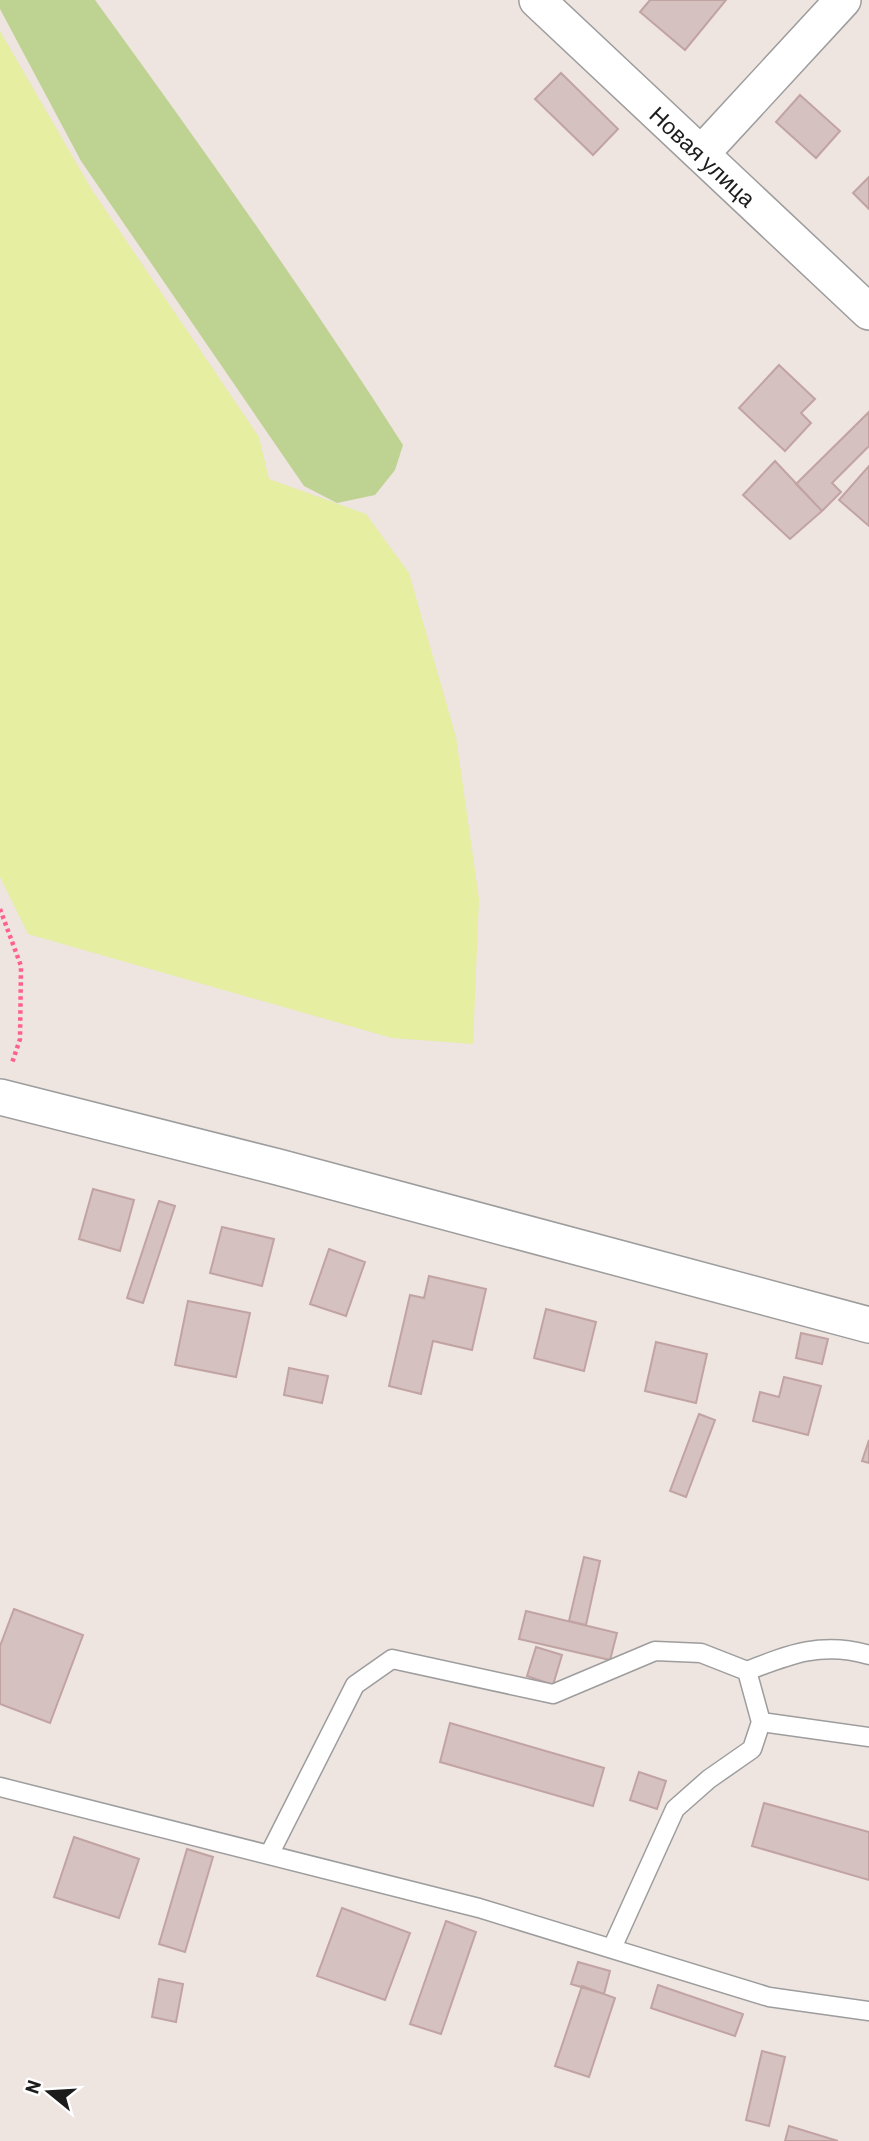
<svg xmlns="http://www.w3.org/2000/svg" width="869" height="2141" font-family="Barlow,sans-serif">
	<style>
		.grass { fill: #e5eea1 }
		.forest { fill: #bed291 }
		.building { fill: #d5c1c0; stroke: #c1a3a2; stroke-width: 2 }
		.lines { fill: none; stroke-linecap: round; stroke-linejoin: round }
		.service-casing { stroke: #9d9d9d; stroke-width: 21 }
		.minor-casing { stroke: #9d9d9d; stroke-width: 38 }
		.path { stroke: #ff618f; stroke-width: 4.5; stroke-dasharray: 3.5 3.5; stroke-linecap: butt }
		.service { stroke: #fff; stroke-width: 18 }
		.minor { stroke: #fff; stroke-width: 35 }
		.labels { text-anchor: middle; dominant-baseline: central; stroke-width: 5; stroke-linejoin: round; paint-order: stroke }
		.street-label { font-size: 23px; fill: #1c1c1c; stroke: #fff }
	</style>
	<rect width="100%" height="100%" fill="#eee4e0"/>
	<!-- grass -->
	<path class="grass" d="M0 31 92 190 259 437 269 479 366 514 409 573 456 737 479 899 473 1044 392 1038 28 934 0 877Z"/>
	<!-- forest -->
	<path class="forest" d="M0 0H95C201 146 306 293 403 445L395 470 375 495 337 503 304 486 81 161 0 9Z"/>
	<!-- building -->
	<path class="building" d="M650 0H726L685 50 640 12Z
		M561 73 618 129 593 155 535 99Z
		M800 95 840 131 816 158 776 122Z
		M869 177V209L853 193Z
		M779 365 815 399 801 413 811 423 785 451 739 408Z
		M869 412V446L832 483 841 492 822 511 796 484Z
		M775 461 822 511 790 539 743 495Z
		M869 466V526L839 500Z
		M93 1189 134 1200 120 1251 79 1239Z
		M159 1201 175 1206 143 1303 127 1298Z
		M222 1227 274 1239 262 1286 210 1273Z
		M329 1249 365 1262 346 1316 310 1304Z
		M429 1276 486 1289 472 1350 433 1341 421 1394 389 1386 410 1295 424 1298Z
		M188 1301 250 1313 236 1377 175 1365Z
		M546 1309 596 1322 584 1371 534 1358Z
		M801 1333 828 1339 822 1364 796 1358Z
		M656 1342 707 1354 696 1403 645 1391Z
		M289 1368 328 1376 322 1403 284 1395Z
		M784 1377 821 1386 808 1435 753 1421 760 1392 779 1397Z
		M699 1414 715 1420 686 1497 670 1491Z
		M869 1440V1463L862 1461Z
		M584 1557 600 1561 586 1625 569 1621Z
		M14 1609 83 1635 50 1723 0 1704V1646Z
		M526 1611 617 1633 610 1660 519 1639Z
		M536 1647 562 1655 553 1685 527 1676Z
		M450 1723 604 1768 593 1806 440 1762Z
		M639 1772 666 1781 657 1809 630 1800Z
		M764 1803 869 1832V1880L752 1846Z
		M74 1837 139 1859 119 1918 54 1897Z
		M187 1849 213 1857 185 1952 159 1944Z
		M342 1908 410 1933 385 2000 317 1976Z
		M446 1921 476 1932 441 2034 410 2024Z
		M578 1962 610 1971 604 1994 571 1984Z
		M159 1979 183 1984 176 2022 152 2017Z
		M658 1985 743 2014 735 2036 651 2008Z
		M582 1986 615 1998 589 2077 555 2066Z
		M762 2051 785 2057 769 2126 746 2120Z
		M789 2126 838 2141H785Z"/>
	<g class="lines">
		<defs>
			<path id="service" d="M747 1671C790 1654 823 1641 869 1655
				M761 1722 869 1737
				M0 1787 479 1908 769 1997 869 2011
				M269 1855 355 1685 392 1659 553 1694 655 1651 701 1653 747 1671 761 1722 752 1749 709 1779 675 1809 612 1948"/>
			<path id="minor" d="M537 0 869 312
				M701 154 843 0
				M0 1097 278 1167 869 1325"/>
		</defs>
		<!-- service casing -->
		<use href="#service" class="service-casing"/>
		<!-- minor casing -->
		<use href="#minor" class="minor-casing"/>
		<!-- path -->
		<path class="path" d="M0 909 21 966 20 1039 12 1063"/>
		<!-- service -->
		<use href="#service" class="service"/>
		<!-- minor -->
		<use href="#minor" class="minor"/>
	</g>
	<g class="labels">
		<!-- street labels -->
		<g class="street-label">
			<text transform="translate(703 156) rotate(43)">Новая улица</text>
		</g>
	</g>
	<!-- north arrow -->
	<g transform="translate(49 2092) rotate(288)" stroke="#ffffff" stroke-width="5" paint-order="stroke">
	<path d="M0-5L12 26L0 18L-12 26Z" fill="#1c1c1c"/>
	<text y="-10" font-size="19" font-weight="bold" text-anchor="middle" fill="#1c1c1c">N</text>
	</g>
</svg>
